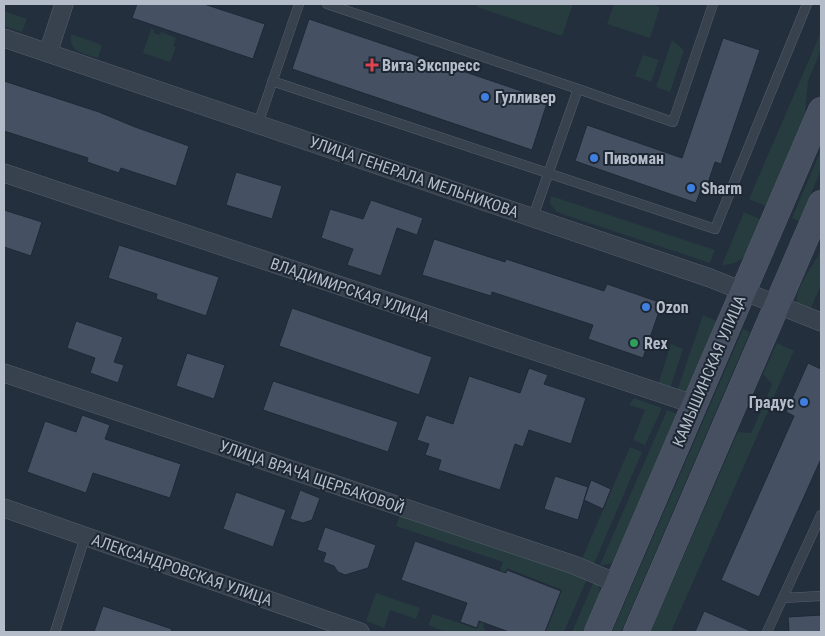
<svg xmlns="http://www.w3.org/2000/svg" width="825" height="636" font-family="'Roboto Condensed',sans-serif">
	<style>
		.green { fill: #263c3f }
		.building { fill: #455162; stroke: #1f2835 }
		.lines { fill: none; stroke-linecap: round; stroke-linejoin: round }
		.lane-casing { stroke: #565f6c; stroke-width: 10 }
		.street-casing { stroke: #565f6c; stroke-width: 19 }
		.secondary-casing { stroke: #565f6c; stroke-width: 26 }
		.lane { stroke: #38414e; stroke-width: 9 }
		.street { stroke: #38414e; stroke-width: 18 }
		.secondary { stroke: #465061; stroke-width: 25 }
		.health-dot { fill: #e0444e; stroke: #1d2633; stroke-width: 2 }
		.shop-dot { fill: #3f7fe0; stroke: #1d2633; stroke-width: 2 }
		.leisure-dot { fill: #2e9e5b; stroke: #1d2633; stroke-width: 2 }
		.labels { text-anchor: middle; dominant-baseline: central; stroke-width: 4; stroke-linejoin: round; paint-order: stroke }
		.poi-label { font-size: 16px; font-weight: bold; fill: #b4bcc9; stroke: #1d2633; text-anchor: start }
		.street-label { font-size: 16px; fill: #b4bcc9; stroke: #1d2633 }
	</style>
	<rect width="100%" height="100%" fill="#242f3e"/>
	<!-- green -->
	<path class="green" d="M478 4H573L562 36 477 7Z
		M614 4H650L660 7 650 38 607 24Z
		M4 11 27 19 22 32 4 26Z
		M151 29 154 30 153 33 160 35 161 32 176 38 173 46 176 47 170 62 143 53Z
		M821 32V50L808 81 804 123 768 207 749 199Z
		M71 34 102 45 98 58C83 53 69 53 71 34Z
		M672 40 684 50 670 92 656 87Z
		M643 55 659 60 651 82 635 76Z
		M821 150V170L799 221 792 218Z
		M551 196 715 250 710 263 562 214 556 211 550 204Z
		M744 212 762 220C753 241 749 265 722 265Z
		M821 251V285L810 310C806 308 799 307 797 302 793 293 816 260 821 251Z
		M703 315 719 322 686 394 677 391Z
		M743 329 750 332 621 632H612Z
		M777 343 794 351 771 403 766 400 772 384 763 374Z
		M671 344 683 349 670 389 658 385Z
		M634 398 662 408 645 445 633 440 645 410 629 405Z
		M763 407 769 409 671 632H650L738 432 751 433Z
		M667 410 677 414 613 561 610 564 600 565Z
		M630 447 642 452 594 564 582 559Z
		M401 513 587 579 564 632H546L562 590 507 568 483 627 485 629 484 632H446L428 625 433 614 477 629 503 562 396 526Z
		M594 581 599 586 600 593 583 632H572Z
		M376 593 420 608 416 619 390 610 384 628 366 621Z"/>
	<!-- building -->
	<path class="building" d="M137 4H204L265 24 253 59 132 18Z
		M309 19 548 100 532 150 292 69Z
		M723 38 760 50 721 164 715 162 708 183 704 181 696 203 575 161 587 125 682 158Z
		M4 81 99 112 135 127 189 146 176 186 121 168 119 173 87 162 88 158 4 131Z
		M236 172 282 186 272 219 226 205Z
		M371 200 423 218 417 235 397 228 381 276 347 265 353 249 321 238 330 209 363 219Z
		M4 210 42 222 31 256 4 247Z
		M434 239 505 262 506 259 604 291 607 284 662 303 643 358 588 339 593 325 492 292 491 296 422 275Z
		M119 245 219 277 206 316 156 299 157 294 108 278Z
		M292 308 432 357 419 395 279 346Z
		M76 321 123 337 114 362 124 365 118 383 90 373 95 358 67 348Z
		M187 353 225 365 214 399 176 386Z
		M808 363 821 369V459L759 597 721 580 794 416 786 412Z
		M529 368 548 375 544 384 586 398 571 444 529 430 523 447 515 444 500 490 438 470 441 460 425 455 429 444 417 440 426 415 453 424 469 376 520 393Z
		M273 381 398 422 388 452 263 410Z
		M82 415 110 425 105 439 181 464 170 498 93 473 86 493 27 472 45 421 76 432Z
		M555 476 588 487 578 520 544 509Z
		M591 480 611 489 603 509 584 500Z
		M300 490 320 498 312 520 303 523 290 519Z
		M236 492 286 510 273 547 223 529Z
		M325 527 376 545 368 568 345 575 338 572 334 566 323 562 326 553 317 550Z
		M415 541 506 573 507 570 561 591 545 632H509L479 621 477 628 460 622 467 603 401 580Z
		M103 606 172 629 171 632H94Z
		M704 611 753 632H695Z
		M821 615V632H789L788 617Z"/>
	<g class="lines">
		<defs>
			<path id="lane" d="M327 4 578 89
				M272 81 715 229 807 4
				M258 124 299 4
				M533 217 578 89 673 122 713 4
				M783 598 821 596
				M55 632 85 537
				M767 632 821 515"/>
			<path id="street" d="M4 38 710 278 821 322
				M48 53 64 4
				M4 173 696 405
				M4 373 574 565 619 584
				M4 508 360 632"/>
			<path id="secondary" d="M597 632 821 110
				M636 632 821 203"/>
		</defs>
		<!-- lane casing -->
		<use href="#lane" class="lane-casing"/>
		<!-- street casing -->
		<use href="#street" class="street-casing"/>
		<!-- secondary casing -->
		<use href="#secondary" class="secondary-casing"/>
		<!-- lane -->
		<use href="#lane" class="lane"/>
		<!-- street -->
		<use href="#street" class="street"/>
		<!-- secondary -->
		<use href="#secondary" class="secondary"/>
	</g>
	<!-- markers -->
	<path class="health-dot" d="M369.5 57.5h5v5h5v5h-5v5h-5v-5h-5v-5h5z"/>
	<g class="shop-dot">
		<circle cx="485" cy="97" r="5"/>
		<circle cx="594" cy="158" r="5"/>
		<circle cx="691" cy="188" r="5"/>
		<circle cx="646" cy="307" r="5"/>
		<circle cx="804" cy="402" r="5"/>
	</g>
	<circle class="leisure-dot" cx="634" cy="343" r="5"/>
	<g class="labels">
		<!-- poi labels -->
		<g class="poi-label">
			<text x="382" y="65">Вита Экспресс</text>
			<text x="495" y="97">Гулливер</text>
			<text x="604" y="158">Пивоман</text>
			<text x="701" y="188">Sharm</text>
			<text x="656" y="307">Ozon</text>
			<text x="644" y="343">Rex</text>
			<text x="794" y="402" text-anchor="end">Градус</text>
		</g>
		<!-- street labels -->
		<g class="street-label">
			<text transform="translate(414 177) rotate(19)">УЛИЦА ГЕНЕРАЛА МЕЛЬНИКОВА</text>
			<text transform="translate(350 290) rotate(19)">ВЛАДИМИРСКАЯ УЛИЦА</text>
			<text transform="translate(709 371) rotate(-67)">КАМЫШИНСКАЯ УЛИЦА</text>
			<text transform="translate(312 477) rotate(19)">УЛИЦА ВРАЧА ЩЕРБАКОВОЙ</text>
			<text transform="translate(182 570) rotate(19)">АЛЕКСАНДРОВСКАЯ УЛИЦА</text>
		</g>
	</g>
	<!-- border -->
	<rect width="825" height="636" fill="none" stroke="#b4bcc9" stroke-width="10"/>
</svg>
